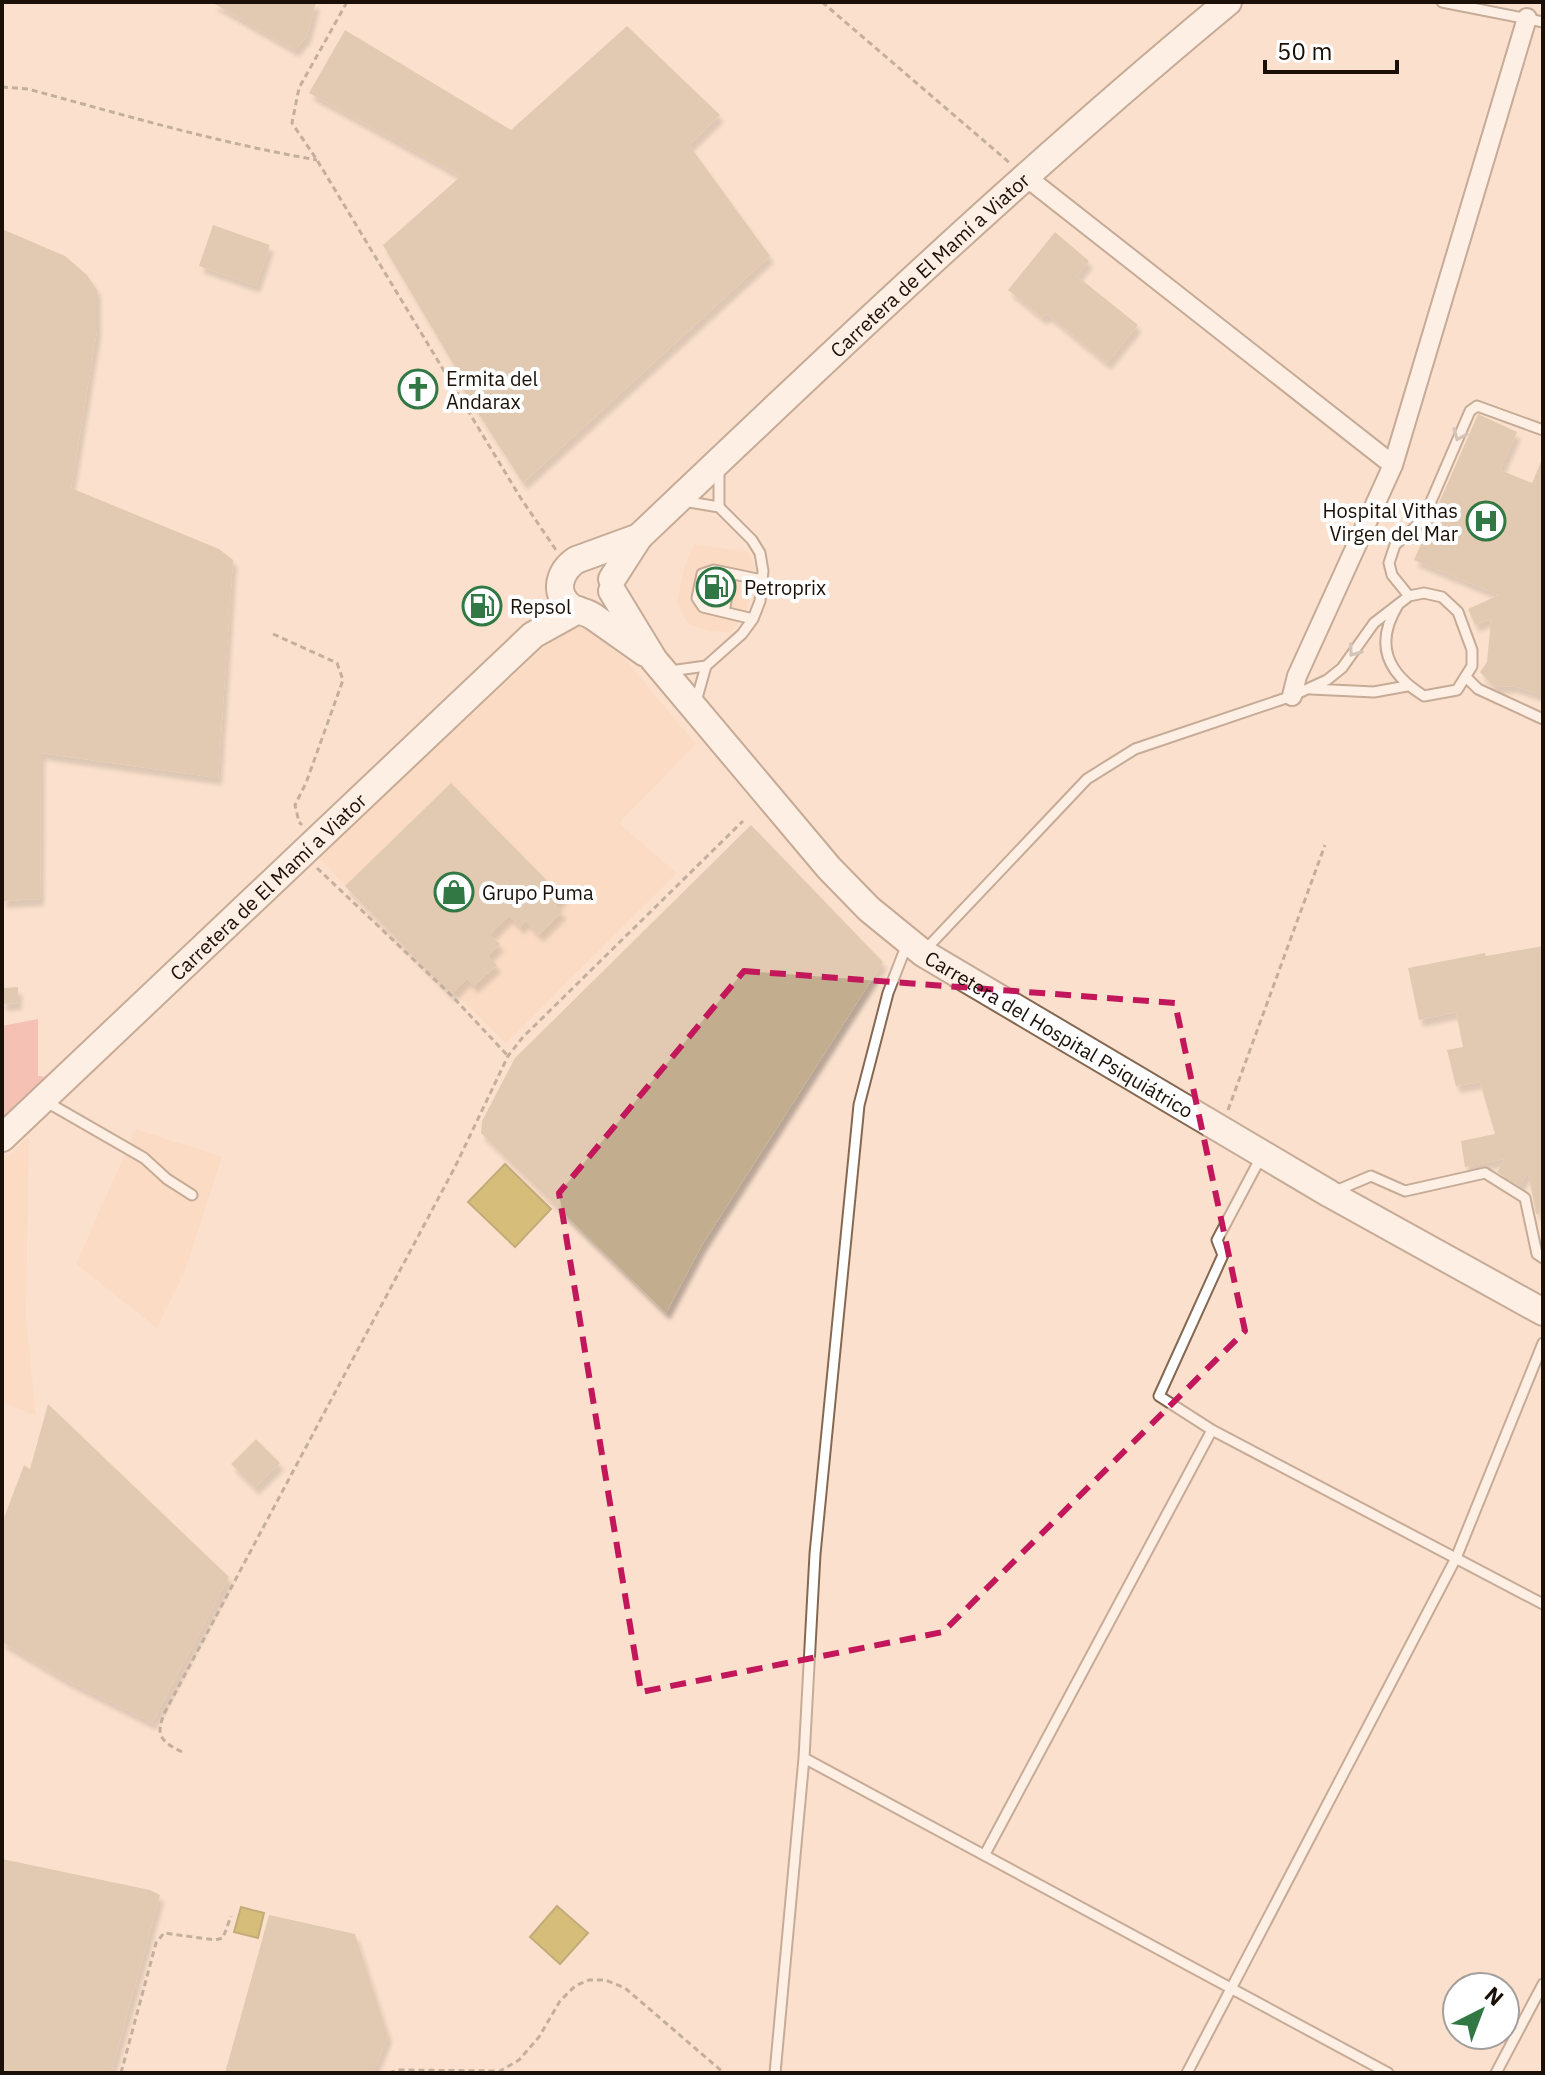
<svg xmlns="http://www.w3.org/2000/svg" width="1545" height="2075" font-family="'IBM Plex Sans',sans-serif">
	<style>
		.built { fill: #fad3b5 }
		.green { fill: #ed9994 }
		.water { fill: #aa9016; stroke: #7f6a12; stroke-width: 2 }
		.building { fill: #c2ae8e; filter: url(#shadow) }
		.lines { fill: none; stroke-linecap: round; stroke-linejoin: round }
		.lane-casing { stroke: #856852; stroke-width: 13 }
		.street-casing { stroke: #856852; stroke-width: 22 }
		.secondary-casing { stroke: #856852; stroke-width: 30 }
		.path { stroke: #827062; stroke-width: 3; stroke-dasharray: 6 4; stroke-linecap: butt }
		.lane { stroke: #fff; stroke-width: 9 }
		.street { stroke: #fff; stroke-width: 18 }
		.secondary { stroke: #fff; stroke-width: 26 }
		.oneway { stroke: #a49f9c }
		.marked { fill: none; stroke: #c2185b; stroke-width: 6; stroke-dasharray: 16 10; stroke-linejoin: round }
		.labels { text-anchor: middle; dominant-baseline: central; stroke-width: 8; stroke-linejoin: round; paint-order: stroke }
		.street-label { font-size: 20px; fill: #1b1007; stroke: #fff }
		.poi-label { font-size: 20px; fill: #1b1007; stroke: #fff; text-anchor: start }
	</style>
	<defs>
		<filter id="shadow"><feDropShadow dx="4" dy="7" stdDeviation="2" flood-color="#0004"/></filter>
	</defs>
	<rect width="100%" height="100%" fill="#fbe1cd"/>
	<!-- built -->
	<path class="built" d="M694 544 749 552 756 571 746 614 730 632 710 631 688 624 677 603 684 568Z
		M567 626 585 628 625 659 696 744 619 823 677 873 506 1043 345 886 318 856Z
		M136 1129 222 1157 184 1274 157 1328 76 1264Z
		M29 1137 26 1318 36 1416 2 1402V1162Z"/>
	<!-- green -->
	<path class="green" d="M38 1019V1076L49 1077 2 1121V1026Z"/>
	<!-- water -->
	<path class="water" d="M505 1164 551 1209 515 1247 468 1202Z
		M557 1906 588 1933 560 1964 530 1937Z
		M241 1907 264 1913 258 1938 234 1932Z"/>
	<!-- building -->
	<path class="building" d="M211 2H316L307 36 295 50Z
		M627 26 720 115 689 145 770 256 523 483 459 383 463 380 383 245 461 176 309 93 345 30 511 130Z
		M213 225 270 245 256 286 199 266Z
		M2 229 65 256 87 275 97 290V330L71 488 219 549 233 560 218 778 41 753 40 899 2 901Z
		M1055 232 1089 261 1077 276 1138 325 1107 363 1047 314 1043 318 1008 290Z
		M1478 414 1517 432 1500 470 1532 483 1543 457V696L1514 686 1494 687 1480 672 1487 662 1491 619 1475 625 1468 609 1499 595 1414 560Z
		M451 783 563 897 555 905 562 912 539 935 526 921 520 927 509 916 490 935 500 944 488 956 497 965 474 986 467 979 451 995 345 886Z
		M751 825 883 962 702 1245 666 1313 481 1133 482 1121 515 1058Z
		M1543 946V1213L1536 1214 1528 1173 1519 1186 1497 1172 1505 1159 1465 1167 1461 1141 1495 1134 1480 1082 1456 1086 1447 1050 1463 1047 1456 1012 1419 1020 1408 968 1485 953 1486 956Z
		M18 987V1003L2 1004V988Z
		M48 1404 229 1577 152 1723 66 1680 2 1642V1523L24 1465 30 1469Z
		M256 1439 280 1463 255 1488 231 1464Z
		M2 1859 150 1890 160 1895 111 2073H2Z
		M269 1915 355 1934 388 2036 373 2073H225Z"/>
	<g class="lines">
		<defs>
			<path id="lane" d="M1442 2 1543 22
				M719 467V507
				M683 501 719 507 752 540 760 553 763 571 760 601 753 619 742 634 706 666 695 705
				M1409 596 1392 575 1389 563 1395 545 1423 520 1470 411 1477 406 1543 430
				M724 612 731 574
				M753 619 703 607 697 598 702 574 714 570 762 580
				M670 671 706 666
				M1466 677 1478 689 1543 719
				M1311 689 1374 692 1407 686
				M925 950 1087 779 1135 749 1292 696 1327 680 1342 668 1374 623 1409 596 1424 593 1442 597 1458 612 1472 650V666L1457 690 1424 696C1387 673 1374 644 1398 605
				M45 1101 144 1158 167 1179 192 1195
				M1261 1157 1217 1240 1223 1255 1159 1396 1212 1430 1543 1604
				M1333 1192 1371 1176 1405 1191 1485 1173 1525 1198 1537 1254 1543 1258
				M804 1758 1388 2073
				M985 1854 1212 1430
				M775 2073 804 1758 815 1554 859 1105 888 993 907 944
				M1187 2073 1456 1558 1543 1343
				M1496 2073 1543 1984"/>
			<path id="street" d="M1025 176 1393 465
				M1292 696 1297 676 1393 465 1527 18"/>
			<g id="secondary">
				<path d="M639 537 576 560C560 571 552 593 571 607 578 612 586 611 594 617 611 629 628 641 645 653"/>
				<path id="s1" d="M612 579 639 537C831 354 1024 171 1228 2"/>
				<path id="s2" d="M612 591 654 660 829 868 869 909 923 953 1330 1194 1543 1312"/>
				<path id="s3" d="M2 1138 533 635 578 610"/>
			</g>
		</defs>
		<!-- lane casing -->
		<use href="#lane" class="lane-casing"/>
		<!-- street casing -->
		<use href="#street" class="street-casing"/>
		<!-- secondary casing -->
		<use href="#secondary" class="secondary-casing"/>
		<!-- path -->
		<path class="path" d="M347 2 299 88 292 123 317 160 520 497 556 550
			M822 2 1011 164
			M2 87 28 89C124 115 219 143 317 160
			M273 634 337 663 343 680 306 783 295 805 299 822 302 825
			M317 868 451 995 508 1056
			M1228 1110 1325 845
			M182 1752C160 1741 155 1735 165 1712L455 1167 508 1056 523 1037 743 821
			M121 2073 156 1943 164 1933 215 1940 223 1938 231 1916
			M389 2073 398 2070 500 2071 519 2060 539 2037 560 2001 575 1986 589 1980H605L625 1988 724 2073"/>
		<!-- lane -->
		<use href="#lane" class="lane"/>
		<!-- street -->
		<use href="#street" class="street"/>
		<!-- secondary -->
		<use href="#secondary" class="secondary"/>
	</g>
	<!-- one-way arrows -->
	<defs><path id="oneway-chevron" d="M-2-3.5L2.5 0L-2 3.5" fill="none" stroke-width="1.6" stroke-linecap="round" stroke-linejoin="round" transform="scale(2)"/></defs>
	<g class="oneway">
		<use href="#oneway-chevron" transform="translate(1459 435) rotate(113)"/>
		<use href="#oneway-chevron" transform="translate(1354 651) rotate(126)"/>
	</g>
	<!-- marked area -->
	<path d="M0 0H1545V2075H0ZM744 971 1175 1003 1245 1331 943 1632 641 1692 559 1193Z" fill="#fbe1cd" fill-opacity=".55" fill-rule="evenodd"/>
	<path class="marked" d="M744 971 1175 1003 1245 1331 943 1632 641 1692 559 1193Z"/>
	<!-- icons -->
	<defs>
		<symbol id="church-ring" viewBox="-11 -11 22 22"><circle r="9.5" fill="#fff" stroke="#317845" stroke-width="1.5"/><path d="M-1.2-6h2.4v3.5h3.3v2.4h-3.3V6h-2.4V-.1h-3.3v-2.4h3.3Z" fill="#317845"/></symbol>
		<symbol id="hospital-ring" viewBox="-11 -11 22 22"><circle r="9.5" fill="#fff" stroke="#317845" stroke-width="1.5"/><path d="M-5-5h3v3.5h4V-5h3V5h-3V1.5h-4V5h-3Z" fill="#317845"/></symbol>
		<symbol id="fuel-ring" viewBox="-11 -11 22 22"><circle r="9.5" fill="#fff" stroke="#317845" stroke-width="1.5"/><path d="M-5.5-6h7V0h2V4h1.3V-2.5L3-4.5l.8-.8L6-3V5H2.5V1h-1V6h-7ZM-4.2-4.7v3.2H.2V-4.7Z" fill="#317845"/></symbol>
		<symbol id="shop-ring" viewBox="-11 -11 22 22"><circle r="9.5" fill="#fff" stroke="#317845" stroke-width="1.5"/><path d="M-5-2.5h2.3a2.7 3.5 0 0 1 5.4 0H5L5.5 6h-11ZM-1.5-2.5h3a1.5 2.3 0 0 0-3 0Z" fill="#317845"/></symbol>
	</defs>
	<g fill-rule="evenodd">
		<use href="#church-ring" x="396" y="367" width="44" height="44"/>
		<use href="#hospital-ring" x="1464" y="499" width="44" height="44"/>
		<use href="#fuel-ring" x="694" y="565" width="44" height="44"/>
		<use href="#fuel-ring" x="460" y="584" width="44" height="44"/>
		<use href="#shop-ring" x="432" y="870" width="44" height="44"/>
	</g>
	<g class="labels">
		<!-- street labels -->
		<g class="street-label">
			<text stroke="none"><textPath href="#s1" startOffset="448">Carretera de El Mamí a Viator</textPath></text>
			<text stroke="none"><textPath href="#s3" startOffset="366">Carretera de El Mamí a Viator</textPath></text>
			<text stroke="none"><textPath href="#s2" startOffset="638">Carretera del Hospital Psiquiátrico</textPath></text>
		</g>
		<!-- poi labels -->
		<g class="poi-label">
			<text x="446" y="378">Ermita del<tspan x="446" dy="23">Andarax</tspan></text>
			<text x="1458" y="510" text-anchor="end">Hospital Vithas<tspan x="1458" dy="23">Virgen del Mar</tspan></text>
			<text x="744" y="587">Petroprix</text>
			<text x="510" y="606">Repsol</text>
			<text x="482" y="892">Grupo Puma</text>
		</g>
	</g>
	<!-- border -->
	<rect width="1545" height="2075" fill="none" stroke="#1b1007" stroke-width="8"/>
	<!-- north arrow -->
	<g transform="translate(1481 2011) rotate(42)"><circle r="38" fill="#ffffff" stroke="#a49f9c" stroke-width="2"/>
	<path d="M0-6L14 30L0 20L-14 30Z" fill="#317845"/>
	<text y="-12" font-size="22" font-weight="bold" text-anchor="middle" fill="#1b1007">N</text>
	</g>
	<!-- scale -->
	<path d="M1265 60v12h132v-12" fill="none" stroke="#1b1007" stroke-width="4"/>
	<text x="1277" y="60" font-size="24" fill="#1b1007" stroke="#ffffff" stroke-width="6" paint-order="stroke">50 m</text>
</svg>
